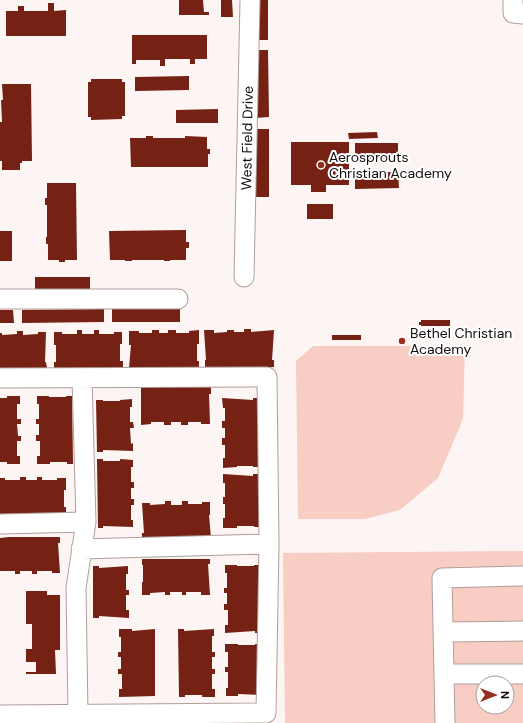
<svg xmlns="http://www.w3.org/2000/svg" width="523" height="723" font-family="'DM Sans',sans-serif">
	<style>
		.green { fill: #f7cdc4; fill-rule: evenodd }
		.building { fill: #752113 }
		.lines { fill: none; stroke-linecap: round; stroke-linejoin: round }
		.minor-casing { stroke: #b09e9b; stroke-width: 21 }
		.minor { stroke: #fff; stroke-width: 19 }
		.poi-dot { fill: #982e1d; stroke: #fff; stroke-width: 1.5 }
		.labels { text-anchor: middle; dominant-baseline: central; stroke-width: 4; stroke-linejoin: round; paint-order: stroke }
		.street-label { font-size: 14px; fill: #120c0b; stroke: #fff }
		.poi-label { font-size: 14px; fill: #120c0b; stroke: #fff; text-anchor: start }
	</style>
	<rect width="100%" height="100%" fill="#fdf5f3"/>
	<!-- green -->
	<path class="green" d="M313 346H465L463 419 438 478 400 510 365 519H298L296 361Z
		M523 551V723H285L283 553ZM483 683H507V707H483Z"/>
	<!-- building -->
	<path class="building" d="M179 0H203L204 12H209V15H179Z
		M221 0H232L233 17H221Z
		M254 0H268V40H254Z
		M48 3H54V11L66 10V36H6V11H18V6H24V11H48Z
		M132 35H207V59H195V64H190V59H165V66H160V60H136V64H132Z
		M254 50H268L269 117 255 118Z
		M189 76V90L135 91V77Z
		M91 79H122V82H125V116H122V119L91 120V117H88V82H91Z
		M2 84H31L32 161H22V163H20V170H2V161H0V122H2L1 100H3Z
		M218 109V123H176V110Z
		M254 129H269V197H255Z
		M377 132 378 138 349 139 348 133Z
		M146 136H153V138H185V136L207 137V149H210V154H208V167H131L130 138H146Z
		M291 142H349V185H326V192H311V185H291Z
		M355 143H398V159L355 160Z
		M355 172H398L399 188 355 189Z
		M47 183H76L77 260H65V262H59V260H48V244H46V237H47V205H45V198H47Z
		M307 204H333V219H307Z
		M186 230V242H189V248H186V260H170V261H164V260H132V261H125V260H110L109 231Z
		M0 231H12V261H0Z
		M35 277H90V290H35Z
		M180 308V322H112V309Z
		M104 309V322L22 323V310Z
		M0 310H13L14 323H0Z
		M421 320H450V326H421V325H419V322H421Z
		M244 329H251V332L274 330 272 360H274V367L205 368V360H206L204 330H214V333L227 332V330H234V332H244Z
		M77 330H82V334H94V330H99V334H114V332H122V344H120V361H123V368H54V362H56V345H54V332H62V334H77Z
		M152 330H159V333H168V330H176V333H189V331L199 330V344H197V361H199V368H129L131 345H129V331H139V333H152Z
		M17 331H23V335L38 334V332H46L45 362H46L47 368H0V333H2V335L17 334Z
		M332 335H361V340H332Z
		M141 387H211V394H209L210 424H201V422H188V425H181V422H171V425H164V422H151V424L141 425Z
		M7 396H20V404H17V419H21V424H17L18 436H21V441H17V456H20V464H7V462H0V398H7Z
		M37 396H49V397H66V396H72L73 464H67V462H50V464H37V456H40V441H36V435H39V424H36V419H39V404H37Z
		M222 398 253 400V398H260V467H253V466H237V467L223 468V458H225V445H222V438H225V428H222V421H225V408H223Z
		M132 399V407H130V422H133L134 428H130L131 444 133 443V451L103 450V452H97L96 400H103V401H120V400Z
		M97 459H103V461H120V459L133 460V467H131V482H134V488H131V499H134V505H131V520H133V527L103 526V528H98Z
		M223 474 253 476V474H260V527H254V526H237V528H223V518H225V504H223V497H225V483H223Z
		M20 477H26V480H37V477H42V480H57V478H66V490H64V507H66V513L0 514V478H5V480H20Z
		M165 501H171V505H182V501H188V504H202V502H210V515H209L211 538H142V533H144L142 503H150V505L165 504Z
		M9 537H60V543H58L60 573H52V571H37V574H32V571H20V574H15V571H0V538Z
		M142 559H210V564H208L210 595H201V592H186V595H182V592H170V595H165V592L150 593V595H142V582H143V565H142Z
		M225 565H237V566H254V565H261V633H255V631L225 633V625H228V610H224V604H227V593H224V588H227V573H225Z
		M93 566H99V568L128 566V574H126V590H129V595H126V610H129V618L99 616V618H93Z
		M26 591H47V595H60V650H55L56 674H26V672H36V662H26V649H32V624H26Z
		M119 629H132V631L155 629V696L119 697V689H122V674H118V669H121V657H118V652H121V637H119Z
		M178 629H184V631L214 629V636H212V652H215V657H212V669H215V674H212V689H215V697H202V695H185V697H179Z
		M225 644H238V645H255V644H261V695L238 694V696H226V688H228V672H225V667H228V652H225Z"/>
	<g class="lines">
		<defs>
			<path id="minor" d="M513 0V13L523 14
				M244 277 250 0
				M0 299H178
				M0 378 267 377 269 544 266 713 0 715
				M0 524 86 522
				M81 549 269 544
				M443 632 523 631
				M444 674H523
				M78 715 76 588 86 522 82 378
				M445 723 442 578 523 576"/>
		</defs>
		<!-- minor casing -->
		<use href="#minor" class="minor-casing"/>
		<!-- minor -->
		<use href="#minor" class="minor"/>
	</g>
	<!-- markers -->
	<g class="poi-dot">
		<circle cx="321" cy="165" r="4"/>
		<circle cx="402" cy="341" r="4"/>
	</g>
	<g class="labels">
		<!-- street labels -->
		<g class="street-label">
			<text transform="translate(247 138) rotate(-89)">West Field Drive</text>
		</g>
		<!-- poi labels -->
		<g class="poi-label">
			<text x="329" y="157">Aerosprouts<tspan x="329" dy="16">Christian Academy</tspan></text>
			<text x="410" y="333">Bethel Christian<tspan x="410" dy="16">Academy</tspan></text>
		</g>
	</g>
	<!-- north arrow -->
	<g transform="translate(495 695) rotate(90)"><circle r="19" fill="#ffffff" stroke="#a09e9d"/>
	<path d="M0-3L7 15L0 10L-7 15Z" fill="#982e1d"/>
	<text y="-6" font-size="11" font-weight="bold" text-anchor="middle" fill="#120c0b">N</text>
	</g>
</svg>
